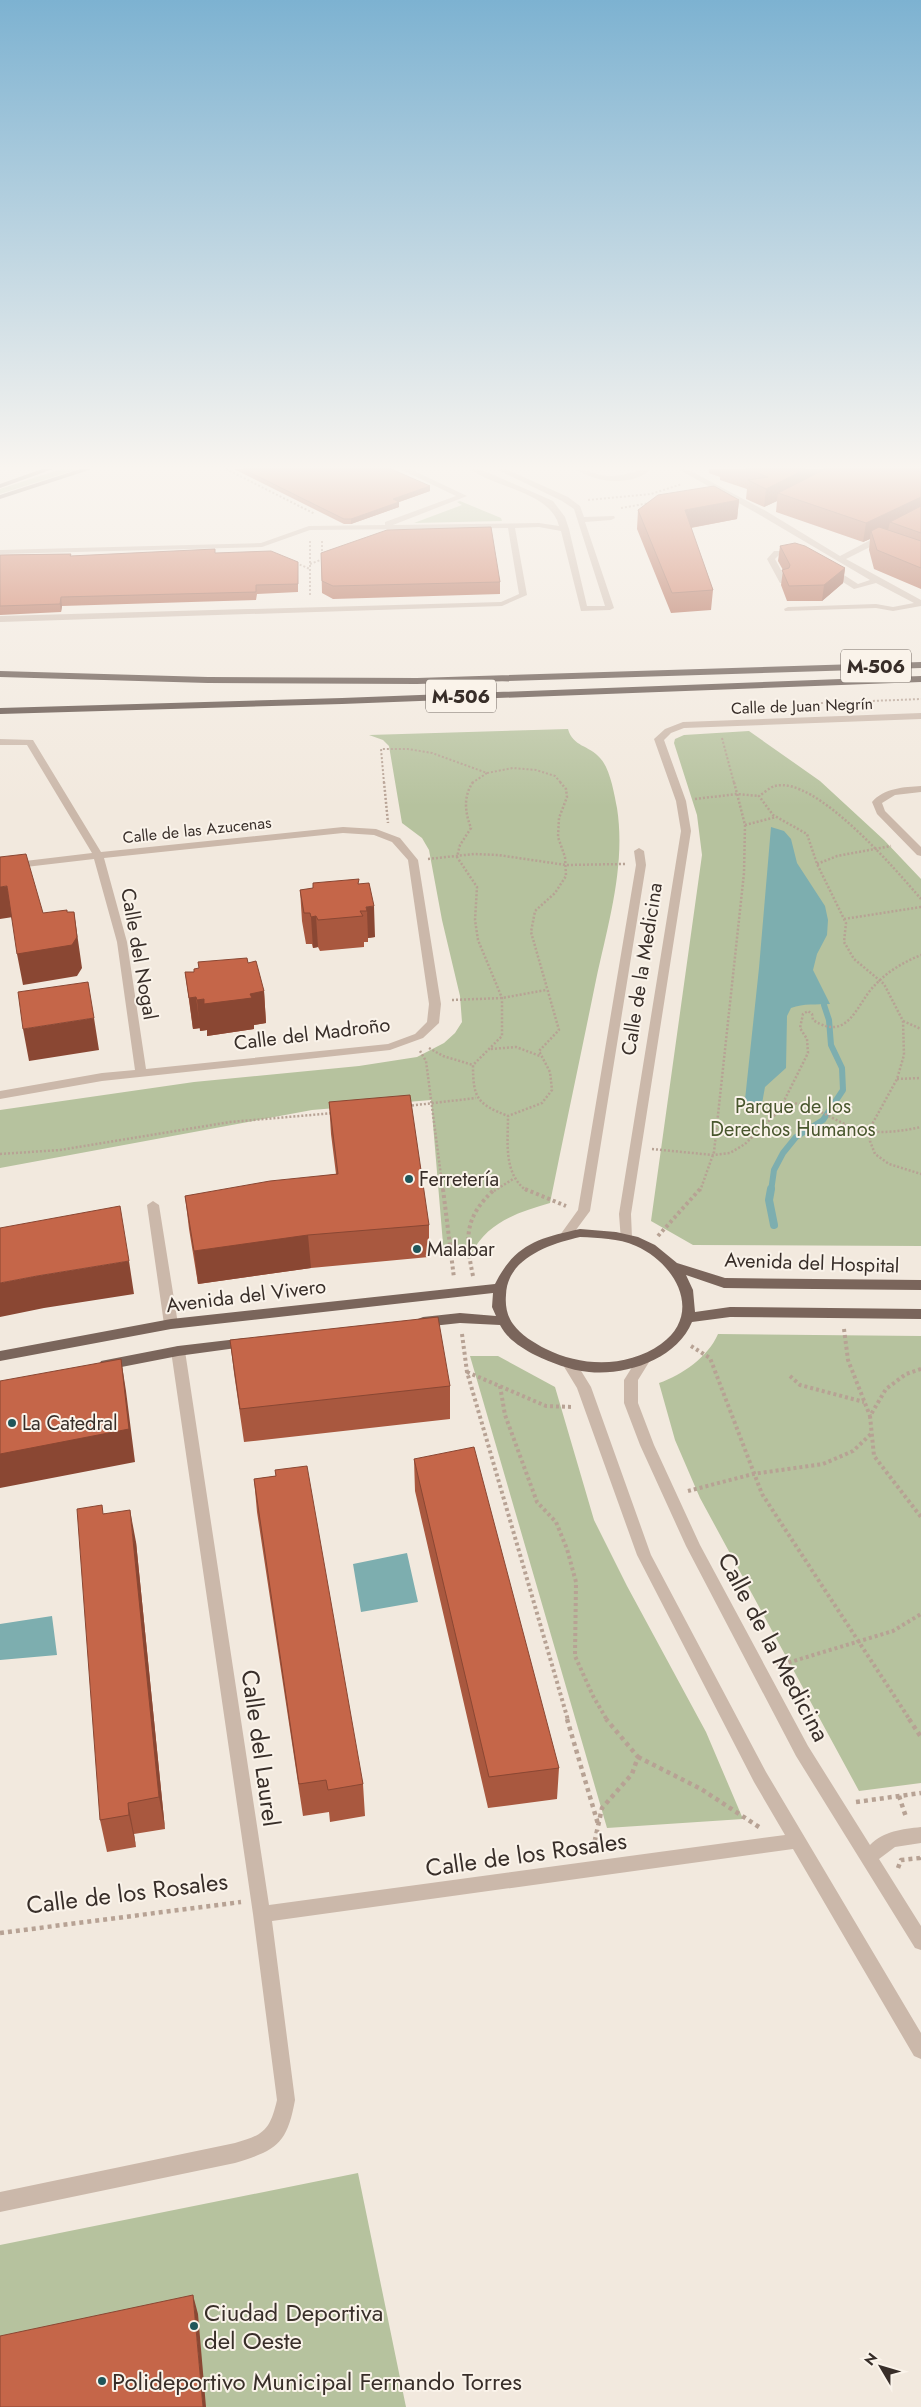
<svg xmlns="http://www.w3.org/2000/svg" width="921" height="2407" font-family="Jost,sans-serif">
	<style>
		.green { fill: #b6c29e }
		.water { fill: #7daeaf }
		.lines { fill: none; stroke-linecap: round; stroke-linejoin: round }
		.stream-far1 { stroke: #7daeaf; stroke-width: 6 }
		.stream { stroke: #7daeaf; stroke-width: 8 }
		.path-far3 { stroke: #b7a294; stroke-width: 2; stroke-dasharray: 2 2; stroke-linecap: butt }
		.path-far2 { stroke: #b7a294; stroke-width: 2.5; stroke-dasharray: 2 2; stroke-linecap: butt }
		.path-far1 { stroke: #b7a294; stroke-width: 4; stroke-dasharray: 3 3; stroke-linecap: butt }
		.path { stroke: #b7a294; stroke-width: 4.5; stroke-dasharray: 4 4; stroke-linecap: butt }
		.minor { fill: #cbb8aa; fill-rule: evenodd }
		.major { fill: #7a655b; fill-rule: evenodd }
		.highway { fill: #594840; fill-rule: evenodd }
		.wall { fill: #a9583f }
		.shaded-wall { fill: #8a4733 }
		.building { fill: #c56649; stroke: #8a4733 }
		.poi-dot { fill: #1f565a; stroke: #faf3ea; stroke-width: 2 }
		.labels { text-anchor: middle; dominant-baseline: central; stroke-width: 4; stroke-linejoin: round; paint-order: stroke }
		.far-street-label { font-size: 16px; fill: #382e29; stroke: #faf3ea }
		.shield { fill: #faf3ea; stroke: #726963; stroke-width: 1 }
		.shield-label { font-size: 19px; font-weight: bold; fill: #382e29 }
		.street-label { font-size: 20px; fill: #382e29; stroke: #faf3ea }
		.park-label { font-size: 20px; fill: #48562d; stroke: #faf3ea }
		.poi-label { font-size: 20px; fill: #382e29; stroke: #faf3ea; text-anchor: start }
		.near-street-label { font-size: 24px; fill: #382e29; stroke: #faf3ea }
		.near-poi-label { font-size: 24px; fill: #382e29; stroke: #faf3ea; text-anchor: start }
	</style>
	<rect width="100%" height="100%" fill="#f2e9de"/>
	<!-- green -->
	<path class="green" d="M61 469H78L0 494V489Z
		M460 501 501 518 502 521 414 523 462 505 457 502Z
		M568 729C573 747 589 745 600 758 610 768 614 793 617 808 626 865 608 924 596 980 581 1054 565 1129 550 1203 519 1212 487 1222 472 1253L444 1256 431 1100 312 1110 0 1168V1110L194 1082 359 1066 417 1057 444 1043 455 1033 462 1022 460 996 442 920 429 850 422 838 402 823 389 746 383 740 369 735Z
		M749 731 820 781 884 840 921 879V1246L693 1245 651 1221 702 855 697 815 674 743 675 739 684 735Z
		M718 1334 921 1336V1783L859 1791 700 1498 675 1440 659 1383C682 1375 708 1357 718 1334Z
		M470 1356H498L555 1387 594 1520 627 1586 706 1732 743 1819 607 1828Z
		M358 2173 406 2407H0V2245Z"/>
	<!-- water -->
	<path class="water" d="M771 827 784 831 791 839 797 863 825 906 828 920 827 935 817 954 813 970 830 1004C816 1005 804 1003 791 1008L787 1016 786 1068 765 1087 761 1109 752 1114 744 1109 759 968Z
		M407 1553 418 1602 361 1612 353 1564Z
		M52 1616 57 1655 0 1660V1624Z"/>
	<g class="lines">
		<!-- stream-far1 -->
		<path class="stream-far1" d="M771 1191 774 1170 783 1153 796 1137 823 1120 843 1090 842 1068 831 1045 829 1020 824 1005"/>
		<!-- stream -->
		<path class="stream" d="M771 1189 769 1200 774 1225"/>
		<!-- path-far3 -->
		<path class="path-far3" d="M226 469 315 514
			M588 500 651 494 682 484
			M621 508 650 503
			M310 541V597
			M322 541V555
			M296 563 310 569
			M310 564 323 559
			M797 704 921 699
			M722 738 734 783
			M384 783 381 749H408L432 753 487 773 513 768 536 770 555 776 561 783
			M472 783 487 773"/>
		<!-- path-far2 -->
		<path class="path-far2" d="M384 782 388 823
			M473 782C463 797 465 812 471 828L460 845 457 857 477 887 475 920 478 940 502 998V1036L473 1065C473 1098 477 1104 508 1116
			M695 799 737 794 759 796
			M745 825 776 817
			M428 859 474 854 498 855 566 865 625 864
			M817 864 837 856 891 846
			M921 899C897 871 815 775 775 786 770 787 764 793 759 796L773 815 807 834 817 864 846 923 844 942 854 959 884 984 903 1021 904 1055 897 1079 870 1128V1141L875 1154 889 1164 921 1174
			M844 919 921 907
			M452 1000 502 998 546 990
			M903 1021 921 1029
			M429 1048 443 1056 473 1065
			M491 1049 516 1047 540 1056
			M420 1051 426 1061 443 1191
			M897 1079 921 1078
			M783 1103C810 1101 828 1118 852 1127 874 1135 898 1132 921 1127
			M408 1106 476 1098
			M652 1149 713 1155 730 1153 745 1144 779 1111 808 1053 807 1039 800 1028 803 1014 808 1011 812 1014 813 1020C849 1043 856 1004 875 985 888 971 904 962 921 955
			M0 1154 60 1150 230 1122 334 1113
			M494 1191 513 1179
			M527 1191C503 1174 508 1142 508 1116L542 1103 552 1090 550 1072 539 1051 559 1030 531 932 535 911 555 893 566 876 565 857 558 837 559 818 567 797 566 789 560 782
			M700 1191 714 1152 744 873 745 825 734 782"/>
		<!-- path-far1 -->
		<path class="path-far1" d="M443 1189 454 1278
			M525 1189 566 1206
			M658 1236 700 1189
			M473 1276C465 1238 464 1217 495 1189
			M844 1329 848 1360 870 1416
			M462 1334 467 1372 568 1720
			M691 1346 710 1358 762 1494 910 1720
			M921 1369 906 1374 886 1389 870 1416 874 1456 921 1517
			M467 1372 546 1406 572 1407
			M790 1376 800 1385 864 1402
			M500 1386 505 1415 537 1502 556 1522 567 1549 576 1582 575 1656 593 1696 607 1720
			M688 1491 753 1474 823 1464 853 1451 872 1433
			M777 1666 893 1631 921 1614"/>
		<!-- path -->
		<path class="path" d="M567 1719 598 1824
			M909 1719 921 1737
			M638 1757 701 1789 759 1827
			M899 1796 906 1817
			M856 1802 921 1793
			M593 1849 602 1808 632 1774 638 1757 606 1719
			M898 1868 901 1860 920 1858 918 1854
			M0 1933 241 1902"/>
		<!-- minor -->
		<path class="minor" d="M400 469H410L467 496 393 525 539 523 559 526C551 492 495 488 470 469H480L553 501 565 517 569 529 587 606H605L574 509 562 501 496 469H506L568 497 580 506 584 517 614 516 615 518 611 520 585 522 614 608 610 610 581 611 561 531 539 527 515 528 527 595 502 606 0 622V616L501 602 519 594 508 528 310 530 262 547 0 554V550L261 543 309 526 385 525V522L456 496Z
			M576 469C588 469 598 477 611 476 626 476 638 469 651 469 633 487 595 483 576 469Z
			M678 469H687L766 511 840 556 880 535H886V539L846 559 921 600V606L893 611 876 608 785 611 784 609 788 607 876 604 893 607 914 603 876 583 854 589 827 572V568H833L858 584 870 580 760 515Z
			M774 551H796L800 553 796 555H779L775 559 787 581 786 583H780L767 559Z
			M921 713V719L684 728 671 733 664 740 686 801 691 831 631 1214 632 1238 631 1241H621L619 1214 681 831 676 801 654 739 665 729 683 722Z
			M0 739 33 740 101 852 343 827 376 829 400 838 418 860 441 1004 439 1023 423 1038 390 1050 102 1081 0 1099V1091L102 1073 135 1070 117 942 94 859 0 870V864L92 853 27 745H0ZM343 833 374 835 392 842 408 860 429 1004 427 1022 415 1034 388 1044 146 1069 127 942 104 858Z
			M921 786V792L895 795 882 803 885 811 921 847V856L917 855 877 814 872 802C884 788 904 787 921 786Z
			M639 848 644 851 646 865 590 1211 570 1238 566 1239 560 1235 578 1210 636 865 634 851Z
			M153 1201 159 1205 178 1324 176 1327H166L164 1324 147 1205Z
			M178 1346 183 1348 185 1351 269 1905 785 1835 754 1782 637 1555 577 1388 563 1365 565 1361H575L591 1387 651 1555 766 1772 921 2033V2059L914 2056 793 1849 272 1921 295 2100C287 2144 277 2150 235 2163L0 2212V2192L235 2143C264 2135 270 2130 277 2100L253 1914 171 1351 173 1348Z
			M644 1354 649 1356 651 1359 638 1380V1403L654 1445 700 1545 808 1746 870 1845C884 1831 902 1829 921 1827V1843L895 1847 879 1859 921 1926V1950L915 1948 796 1756 686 1546 640 1445 624 1403V1380L639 1356Z"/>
		<!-- major -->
		<path class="major" d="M42 469H53L0 488V484Z
			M80 469H92L0 499V495Z
			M580 1229 616 1232 638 1237 655 1245 677 1263 725 1278 921 1280V1290L724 1288 686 1275 693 1290 695 1312 730 1307 921 1309V1319L730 1317 692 1322C677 1359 626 1376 589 1372 569 1370 552 1363 535 1355 522 1348 507 1339 500 1325L460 1323 423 1327 418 1325 416 1322 418 1319 423 1317 460 1313 496 1316 492 1307 493 1293 171 1329 0 1361V1351L171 1319 495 1284C515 1244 539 1238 580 1229ZM580 1237C599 1238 618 1238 636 1246 675 1263 704 1313 661 1344 627 1368 582 1367 546 1349 534 1343 521 1335 513 1324 507 1316 505 1305 506 1295 507 1258 550 1244 580 1237Z
			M246 1338 251 1340 253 1343 251 1346 178 1356 106 1370 101 1369 99 1365 101 1361 106 1360 178 1346Z"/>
		<!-- highway -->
		<path class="highway" d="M921 662V668L417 684 208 683 0 677V671L208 677 417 678Z
			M921 676V682L342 704 0 714V708L342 698Z"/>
	</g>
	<!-- wall -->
	<path class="wall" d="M234 469H391L430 491 399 502V507L351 524H344Z
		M708 469H921V589L874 569 869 550 870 539 863 542 776 512 777 501 764 507 746 499 747 489 720 480V477L709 473V470Z
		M739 500 737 519 691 528 713 590 711 610 671 613 637 529 638 510Z
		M780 546 845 568 843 583 822 601H787L781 585 783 570 778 561Z
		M216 553 298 562V592L257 594 256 600 62 606 61 612 0 615V555L71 554V556Z
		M321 553 500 582V594L333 599 322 593Z
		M359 884 375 937 368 938V942H364V947L320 951 318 947 313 948 312 944H306L302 921 300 890Z
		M248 963 264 991 266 1023 254 1025V1029L207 1036V1030L200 1031V1028L193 1029 185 972H194Z
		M329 1102 429 1225V1257L311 1268 198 1284 189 1229 185 1196 336 1174 331 1134Z
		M230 1340 450 1386V1419L244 1442 234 1373Z
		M414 1459 559 1768 557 1799 488 1808 415 1491Z
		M275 1470 363 1784 365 1816 330 1822 329 1812 303 1816 257 1512 254 1479 276 1476Z
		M104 1513 136 1542 165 1829 134 1834 136 1847 107 1852 100 1820Z"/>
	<!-- shaded-wall -->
	<path class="shaded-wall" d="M806 469H841L778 493 777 501 764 507 766 489Z
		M430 486V491L399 502V507L351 524V519L393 499Z
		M921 497V514L890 522 888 530 871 531 870 539 863 542 866 523Z
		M739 500 737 519 683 529 685 510Z
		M845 568 843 583 822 601 824 585Z
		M61 597 62 606 61 612 60 604Z
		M7 886 13 917 0 919V887Z
		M374 906 375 937 368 938 367 911 366 907Z
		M74 912 82 968 77 976 23 985 17 954Z
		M316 916 318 947 313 948 311 917Z
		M264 991 266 1023 254 1025V1029L207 1036V1030L200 1031 197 1000Z
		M196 997 200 1028 193 1029 189 998Z
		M94 1018 99 1050 29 1061 23 1029Z
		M308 1235 311 1268 198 1284 194 1251Z
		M129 1261 134 1294 44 1308 0 1317V1283L37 1276Z
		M121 1359 126 1391 135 1462 0 1488V1454Z
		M130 1510 136 1542 165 1829 159 1797Z
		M128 1803 134 1834 136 1847 129 1815Z
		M193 2295 198 2314 206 2407H203Z"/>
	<!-- building -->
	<path class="building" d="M243 469H391L430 486 393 499 399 502 351 519H344Z
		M746 469H806L766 489 748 480 768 477Z
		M825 469H921V497L866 523 778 493Z
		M714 486 739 500 685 510 713 590 672 593 638 510 658 495Z
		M921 506V533L890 522Z
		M491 527 500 582 333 586 322 581 321 553 387 530Z
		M879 527 921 541V568L877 550 871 531Z
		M795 543 805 546 845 568 824 585 789 586 782 570 789 568 790 565 780 546Z
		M215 549V553L271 551 298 562V584L256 585V592L61 597 60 604 0 606V555L71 554 70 556Z
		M26 854 43 913 67 910V912H74L77 937 72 945 17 954 7 886 0 887V857Z
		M359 879 358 884 369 883 374 906 366 907 367 911H360L363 916 318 920 316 916 311 917 310 913H304L300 890 313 888V883Z
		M247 958 248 963 256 961 264 991 250 994 252 998 204 1004V999L197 1000 196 997 189 998 185 972H194V969L199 968 198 962Z
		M88 982 94 1018 23 1029 18 992Z
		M410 1095 429 1225 308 1235 194 1251 185 1196 270 1181 338 1174 329 1102Z
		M120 1206 129 1261 37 1276 0 1283V1228Z
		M438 1317 450 1386 240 1409 230 1340Z
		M121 1359 129 1429 0 1454V1381Z
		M474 1447 559 1768 489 1777 414 1459Z
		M307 1466 363 1784 328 1790 326 1780 299 1784 254 1479 276 1476 275 1470Z
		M102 1505 103 1514 130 1510 159 1797 128 1803 129 1815 100 1820 77 1509Z
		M193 2295 203 2407H0V2336Z"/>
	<!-- sky -->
	<linearGradient id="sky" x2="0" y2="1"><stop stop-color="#7db2d1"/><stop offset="0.58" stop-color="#f9f5f0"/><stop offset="1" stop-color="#f9f5f0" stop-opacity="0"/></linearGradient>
	<rect width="921" height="806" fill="url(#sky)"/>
	<!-- markers -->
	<g class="poi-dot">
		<circle cx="409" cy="1179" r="5"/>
		<circle cx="417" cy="1249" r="5"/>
		<circle cx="12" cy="1423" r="5"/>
		<circle cx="194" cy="2326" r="5"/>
		<circle cx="102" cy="2381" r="5"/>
	</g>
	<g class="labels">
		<!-- far-street labels -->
		<g class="far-street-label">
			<text transform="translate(802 706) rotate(-2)">Calle de Juan Negrín</text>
			<text transform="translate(197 830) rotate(-6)">Calle de las Azucenas</text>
		</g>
		<!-- shield labels -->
		<g class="shield">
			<rect x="841" y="649.5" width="70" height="33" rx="4"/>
			<rect x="426" y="679.5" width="70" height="33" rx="4"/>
		</g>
		<g class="shield-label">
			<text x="876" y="666">M-506</text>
			<text x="461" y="696">M-506</text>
		</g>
		<!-- street labels -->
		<g class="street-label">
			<text transform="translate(139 954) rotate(80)">Calle del Nogal</text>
			<text transform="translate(642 969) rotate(-81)">Calle de la Medicina</text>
			<text transform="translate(312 1034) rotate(-7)">Calle del Madroño</text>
			<text transform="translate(812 1263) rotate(2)">Avenida del Hospital</text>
			<text transform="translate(246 1296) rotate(-7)">Avenida del Vivero</text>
		</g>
		<!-- park labels -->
		<g class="park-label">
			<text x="793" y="1106">Parque de los<tspan x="793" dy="23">Derechos Humanos</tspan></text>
		</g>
		<!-- poi labels -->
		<g class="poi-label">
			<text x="419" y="1179">Ferretería</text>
			<text x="427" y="1249">Malabar</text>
			<text x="22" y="1423">La Catedral</text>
		</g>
		<!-- near-street labels -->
		<g class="near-street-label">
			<text transform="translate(774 1647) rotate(62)">Calle de la Medicina</text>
			<text transform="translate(261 1748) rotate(82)">Calle del Laurel</text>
			<text transform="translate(526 1854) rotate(-8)">Calle de los Rosales</text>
			<text transform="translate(127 1893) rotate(-7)">Calle de los Rosales</text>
		</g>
		<!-- near-poi labels -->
		<g class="near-poi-label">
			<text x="204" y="2312">Ciudad Deportiva<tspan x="204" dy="28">del Oeste</tspan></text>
			<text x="112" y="2381">Polideportivo Municipal Fernando Torres</text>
		</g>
	</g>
	<!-- north arrow -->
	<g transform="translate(881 2367) rotate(308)" stroke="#faf3ea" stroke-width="4" paint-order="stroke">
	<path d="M0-4L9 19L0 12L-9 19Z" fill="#382e29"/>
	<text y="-8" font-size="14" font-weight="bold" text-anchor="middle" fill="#382e29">N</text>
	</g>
</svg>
